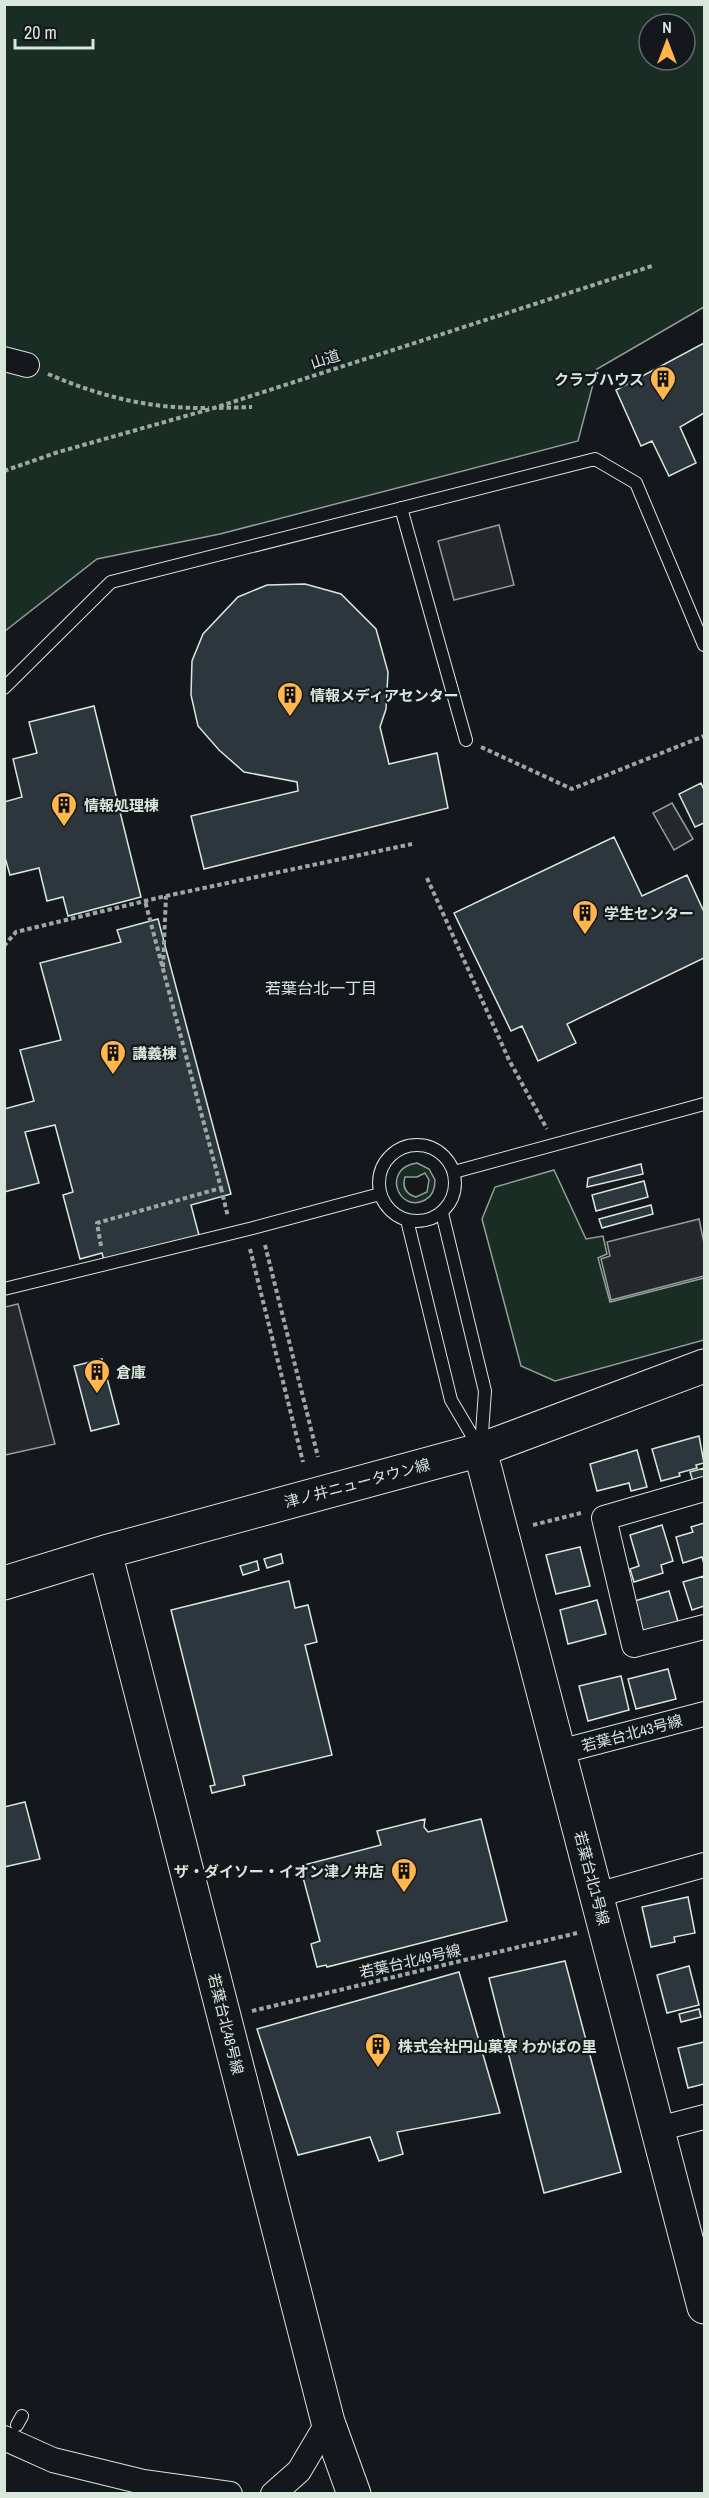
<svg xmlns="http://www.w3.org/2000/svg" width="709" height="2498" font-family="'Archivo Narrow','Noto Sans JP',sans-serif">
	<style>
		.green { fill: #1a2d24; stroke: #939e99; stroke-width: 1.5; fill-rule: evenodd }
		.parking { fill: #24282b; stroke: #939e99; stroke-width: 1.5 }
		.building { fill: #2c363c; stroke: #d8e6dc; stroke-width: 1.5 }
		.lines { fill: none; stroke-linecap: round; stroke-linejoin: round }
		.lane-casing { stroke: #d8e6dc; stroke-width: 14 }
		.street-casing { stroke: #d8e6dc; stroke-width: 26 }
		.secondary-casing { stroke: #d8e6dc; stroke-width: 35 }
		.path { stroke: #9da8a2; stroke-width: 4; stroke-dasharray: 4.5 3; stroke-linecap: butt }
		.lane { stroke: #14181c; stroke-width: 12 }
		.street { stroke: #14181c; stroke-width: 24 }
		.secondary { stroke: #14181c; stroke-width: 33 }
		.labels { text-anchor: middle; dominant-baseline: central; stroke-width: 4.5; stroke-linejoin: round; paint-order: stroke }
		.street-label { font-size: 15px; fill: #d8e6dc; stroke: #14181c }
		.poi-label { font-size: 15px; font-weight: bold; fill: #d8e6dc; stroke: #14181c; text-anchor: start }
		.neighbourhood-label { font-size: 16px; fill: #d8e6dc; stroke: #14181c }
	</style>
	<rect width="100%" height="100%" fill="#14181c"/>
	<!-- green -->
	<path class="green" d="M5 5H704V307L597 369 578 441 220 534 97 559 5 631ZM649 24H685V60H649Z
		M417 1163 429 1169 435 1180C435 1189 433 1196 425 1200 398 1214 381 1168 417 1163ZM425 1173 429 1180 427 1192 416 1197C406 1194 402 1187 405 1177H417Z
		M554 1170 586 1239 603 1236 607 1254 598 1258 610 1302 704 1278V1340L555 1381 521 1366 482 1219 495 1187Z"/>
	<!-- parking -->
	<path class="parking" d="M499 525 514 585 454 600 438 541Z
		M672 803 693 839 674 850 653 813Z
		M699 1219 704 1243V1276L611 1300 601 1259 610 1256 607 1242Z
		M18 1304 55 1444 5 1455V1307Z"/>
	<!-- building -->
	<path class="building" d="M704 343V413L680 427 696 463 669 476 652 441 641 446 616 390Z
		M305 584 341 594 376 629 388 672 386 709 380 727 389 764 437 753 448 808 204 869 191 816 298 791 297 782 244 772 219 750 198 726 191 695 192 661 203 634 238 597 267 585Z
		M94 706 141 897 68 916 63 897 47 901 39 868 10 875 4 854V802L22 797 13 759 37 753 29 722Z
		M701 783 704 790V823L695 827 679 794Z
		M614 837 642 896 687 875 704 912V958L567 1024 576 1043 538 1061 522 1026 511 1031 454 913Z
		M158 919 231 1194 191 1205 200 1239 105 1264 102 1253 80 1259 63 1195 73 1192 55 1125 25 1132 39 1183 4 1192V1109L34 1101 20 1050 61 1040 40 963 121 942 117 930Z
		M641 1164 643 1174 587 1187 588 1178Z
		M644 1181 648 1197 596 1211 592 1195Z
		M651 1205 653 1214 602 1228 599 1219Z
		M102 1359 119 1424 91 1431 74 1366Z
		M699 1436 704 1463 696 1465 697 1468 679 1473 680 1476 661 1481 652 1449Z
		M637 1450 647 1487 631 1491 629 1483 597 1491 590 1464Z
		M704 1468V1489L696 1491 690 1472Z
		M704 1523V1564L702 1557 683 1563 676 1537 693 1532 691 1527Z
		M662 1525 673 1561 661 1565 663 1573 634 1582 630 1569 639 1566 630 1535Z
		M580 1547 590 1586 556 1594 546 1555Z
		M281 1554 283 1563 267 1568 264 1559Z
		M257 1561 259 1570 243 1575 240 1566Z
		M704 1576V1606L692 1610 683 1582Z
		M289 1581 295 1608 308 1605 317 1642 305 1645 332 1755 243 1776 245 1785 212 1793 210 1786 215 1785 171 1610Z
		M669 1591 679 1625 641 1637 631 1602Z
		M597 1600 606 1634 568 1644 560 1610Z
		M668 1669 676 1699 636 1709 628 1679Z
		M621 1676 629 1710 588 1721 579 1686Z
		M25 1802 40 1859 4 1867V1807Z
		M425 1819 424 1827 428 1832 481 1819 507 1921 327 1967 326 1965 317 1967 311 1944 320 1941 300 1866 381 1845 377 1831Z
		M688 1897 695 1933 674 1937 675 1942 651 1947 642 1907Z
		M565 1961 621 2172 544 2193 489 1978Z
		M689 1966 699 2005 667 2013 657 1975Z
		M459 1972 500 2113 397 2132 403 2154 379 2161 370 2137 298 2155 257 2029Z
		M699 2009 701 2017 681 2022 679 2014Z
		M704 2042V2084L688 2088 678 2048Z"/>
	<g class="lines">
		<defs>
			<path id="lane" d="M401 508 466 740
				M4 688 111 582 595 459 636 483 704 645
				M379 1183a38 38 0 1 1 76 0a38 38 0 1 1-76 0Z
				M454 1172 704 1104
				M442 1213 485 1391 481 1447
				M407 1220 451 1400 480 1449
				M4 1289 253 1228 380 1194
				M17 2425 22 2416"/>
			<path id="street" d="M4 359 27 365
				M704 1489 604 1518 634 1645 704 1627
				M559 1752 704 1714
				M597 1895 704 1865
				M658 2129 704 2117
				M4 2438 53 2460 143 2482 230 2494
				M273 2494 299 2471 328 2422"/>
			<path id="secondary" d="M480 1450 704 2307
				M105 1552 328 2422 354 2494
				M4 1583 105 1552 480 1450 704 1366"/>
		</defs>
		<!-- lane casing -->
		<use href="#lane" class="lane-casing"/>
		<!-- street casing -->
		<use href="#street" class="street-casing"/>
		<!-- secondary casing -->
		<use href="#secondary" class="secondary-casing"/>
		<!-- path -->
		<path class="path" d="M48 374C102 397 150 409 209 408
			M219 408 252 407
			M4 471 55 453 214 408 652 266
			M481 747 572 789 704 736
			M427 878 509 1060 547 1129
			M4 946 16 932 166 896 412 844
			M163 967 166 896
			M221 1188 228 1217
			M265 1245 318 1457
			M101 1246 97 1223 221 1188 145 901
			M250 1249 303 1462
			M533 1525 581 1513
			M252 2011 577 1933"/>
		<!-- lane -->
		<use href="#lane" class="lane"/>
		<!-- street -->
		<use href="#street" class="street"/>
		<!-- secondary -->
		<use href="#secondary" class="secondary"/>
	</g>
	<!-- icons -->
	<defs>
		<symbol id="building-pin" viewBox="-11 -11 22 30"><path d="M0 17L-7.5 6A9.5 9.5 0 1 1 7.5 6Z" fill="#ffb74d" stroke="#14181c"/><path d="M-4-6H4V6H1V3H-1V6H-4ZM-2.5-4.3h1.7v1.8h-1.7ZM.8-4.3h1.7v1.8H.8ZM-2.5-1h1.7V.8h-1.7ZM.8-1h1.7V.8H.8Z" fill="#111"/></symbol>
	</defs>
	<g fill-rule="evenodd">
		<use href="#building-pin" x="648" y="364" width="30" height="40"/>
		<use href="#building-pin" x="275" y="680" width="30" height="40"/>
		<use href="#building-pin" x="49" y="790" width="30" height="40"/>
		<use href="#building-pin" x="570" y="898" width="30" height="40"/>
		<use href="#building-pin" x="98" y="1038" width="30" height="40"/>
		<use href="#building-pin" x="82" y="1357" width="30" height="40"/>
		<use href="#building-pin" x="389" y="1856" width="30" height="40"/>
		<use href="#building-pin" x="363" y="2031" width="30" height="40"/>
	</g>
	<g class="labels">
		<!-- street labels -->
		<g class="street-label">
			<text transform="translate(325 359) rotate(-18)">山道</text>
			<text transform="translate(357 1483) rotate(-15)">津ノ井ニュータウン線</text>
			<text transform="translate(632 1733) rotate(-15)">若葉台北43号線</text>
			<text transform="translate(592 1878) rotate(75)">若葉台北1号線</text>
			<text transform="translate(410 1961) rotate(-13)">若葉台北49号線</text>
			<text transform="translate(226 2024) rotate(76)">若葉台北48号線</text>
		</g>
		<!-- poi labels -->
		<g class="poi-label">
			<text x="644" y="379" text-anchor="end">クラブハウス</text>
			<text x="310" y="695">情報メディアセンター</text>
			<text x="84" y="805">情報処理棟</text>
			<text x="604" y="913">学生センター</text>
			<text x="132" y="1053">講義棟</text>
			<text x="116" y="1372">倉庫</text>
			<text x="384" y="1871" text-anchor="end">ザ・ダイソー・イオン津ノ井店</text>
			<text x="398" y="2046">株式会社円山菓寮 わかばの里</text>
		</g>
		<!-- neighbourhood labels -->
		<g class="neighbourhood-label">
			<text x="321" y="988">若葉台北一丁目</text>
		</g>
	</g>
	<!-- border -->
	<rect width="709" height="2498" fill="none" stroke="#d8e6dc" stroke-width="12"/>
	<!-- north arrow -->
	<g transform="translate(667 42)"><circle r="28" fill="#14181c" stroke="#626a69" stroke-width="1.5"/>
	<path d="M0-4.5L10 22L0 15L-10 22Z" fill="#ffb74d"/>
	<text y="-9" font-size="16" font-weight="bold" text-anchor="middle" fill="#d8e6dc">N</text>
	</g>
	<!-- scale -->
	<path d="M15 39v9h78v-9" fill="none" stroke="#d8e6dc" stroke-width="3"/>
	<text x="24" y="39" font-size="18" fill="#d8e6dc" stroke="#14181c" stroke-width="4.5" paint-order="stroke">20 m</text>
</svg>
